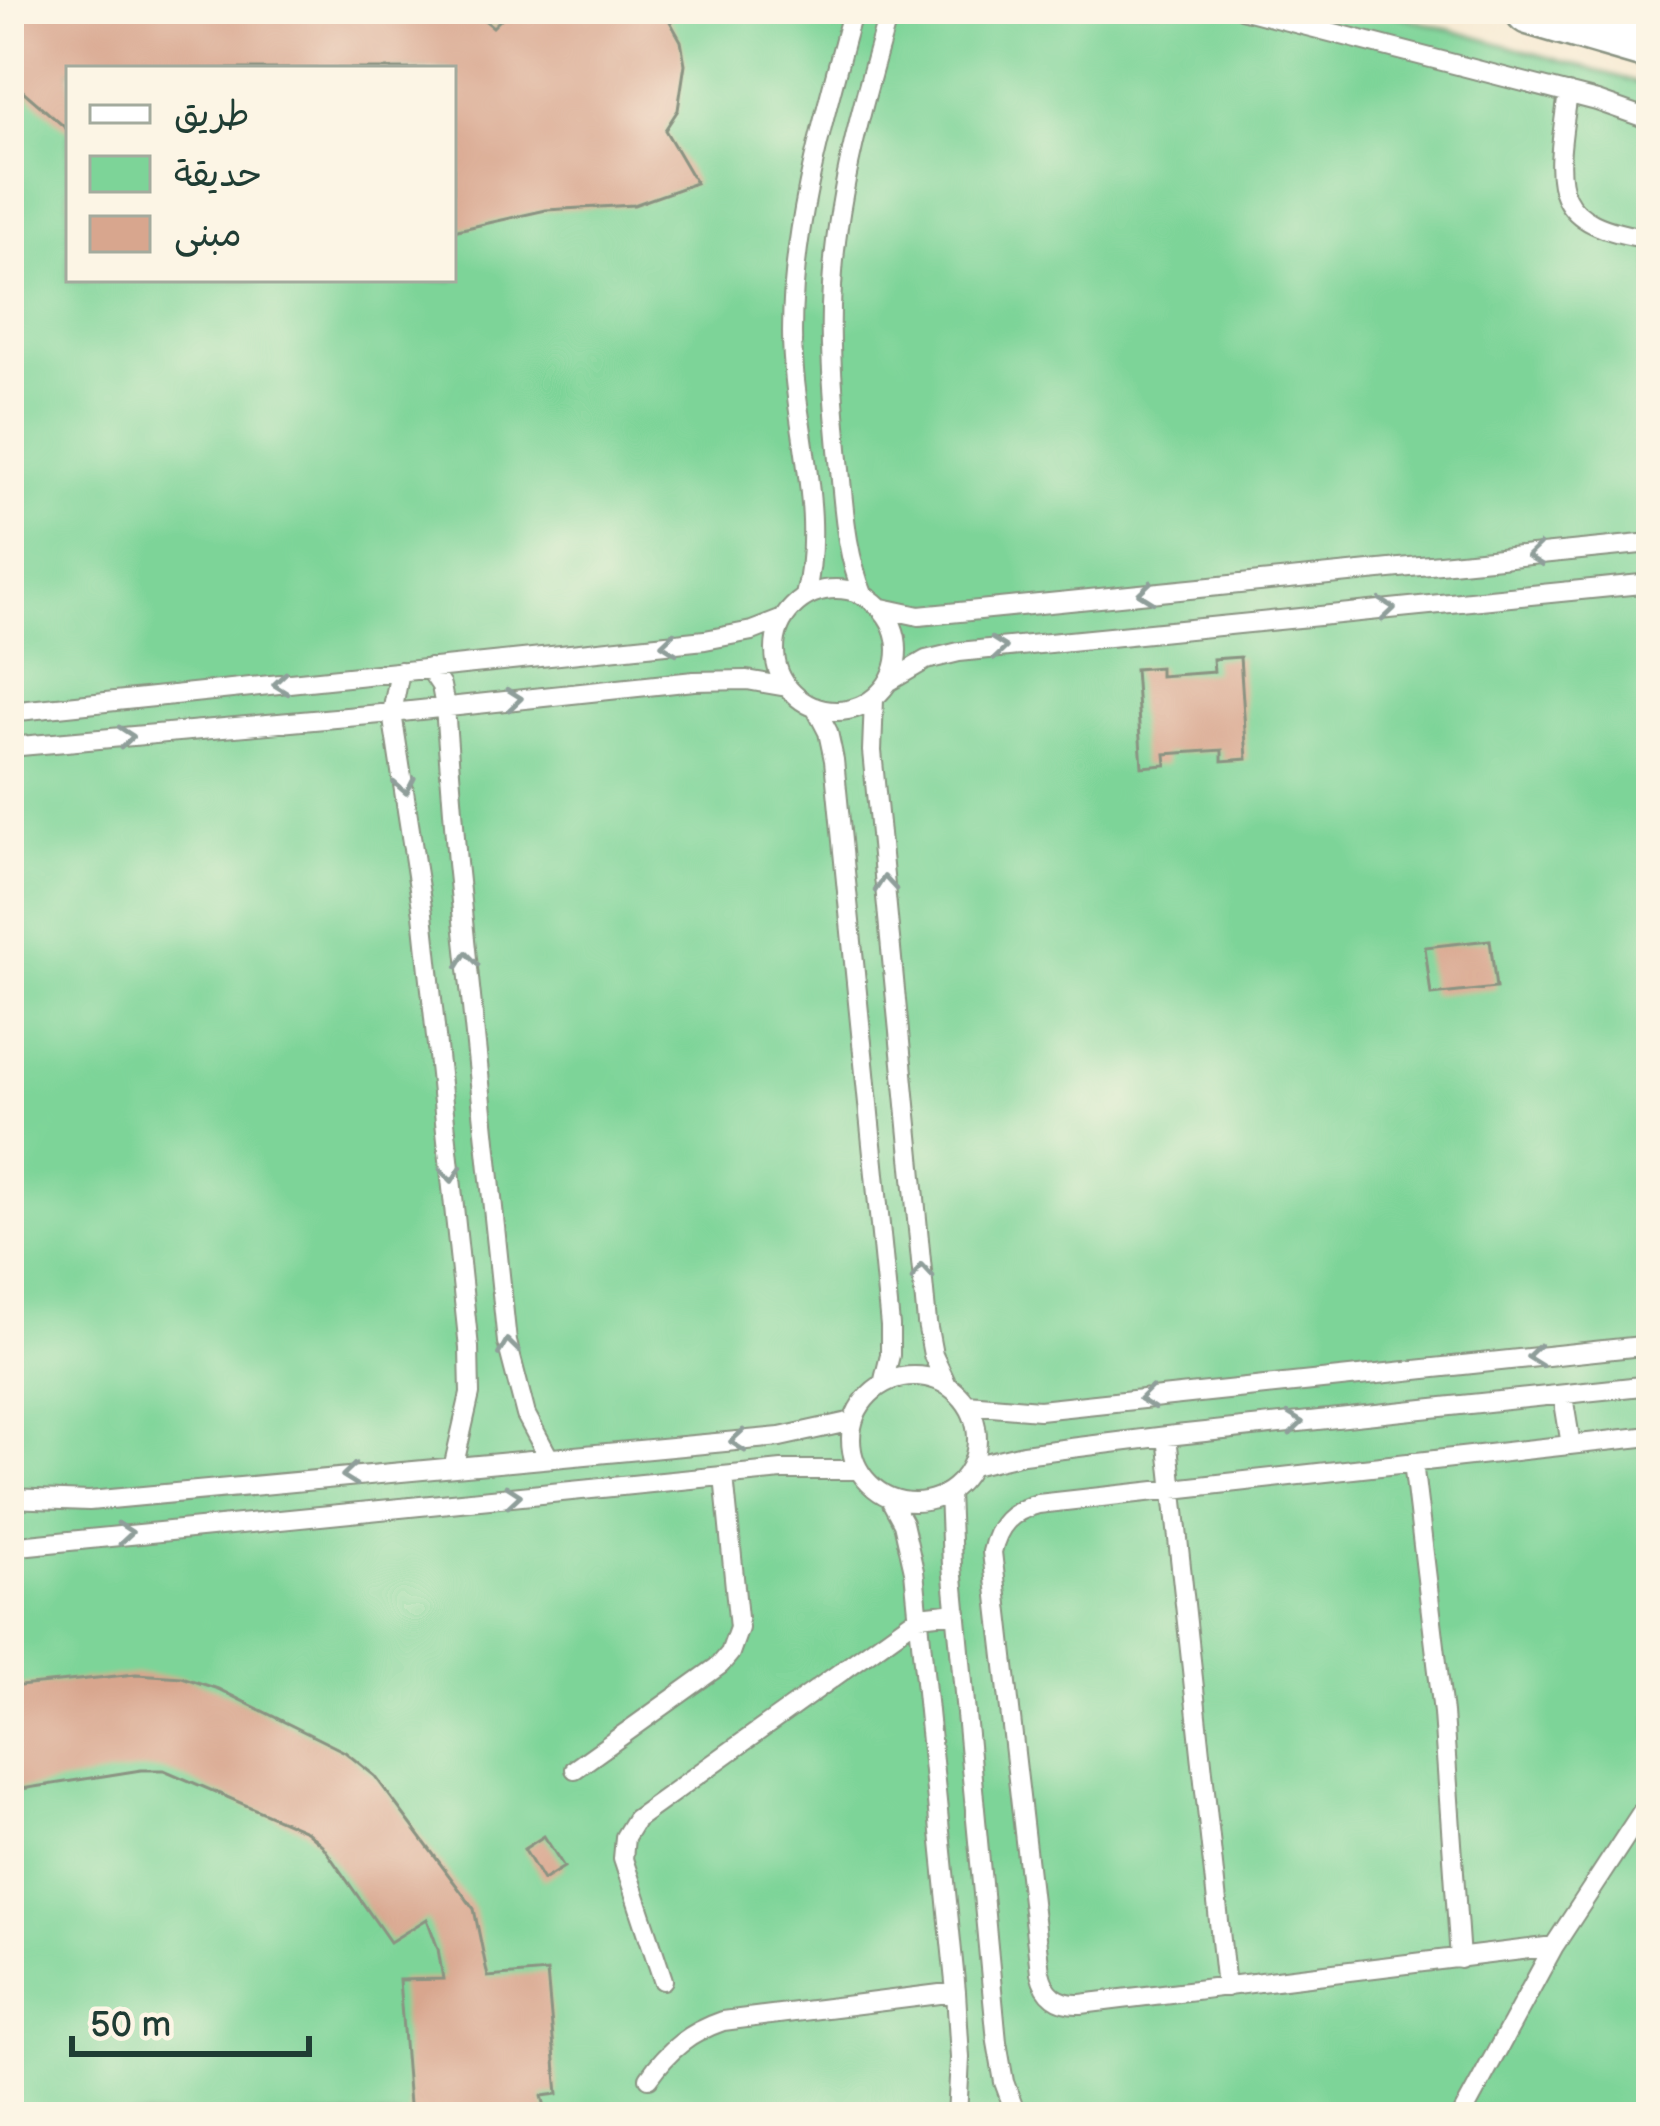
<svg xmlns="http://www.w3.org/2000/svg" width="1660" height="2126" font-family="'Balsamiq Sans','Playpen Sans Arabic',sans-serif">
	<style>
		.green { fill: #7dd498; stroke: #4e8866; stroke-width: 3; fill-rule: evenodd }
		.building { fill: #d8a68e }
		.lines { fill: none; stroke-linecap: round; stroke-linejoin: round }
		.lane-casing { stroke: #8a9382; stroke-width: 22 }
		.secondary-casing { stroke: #8a9382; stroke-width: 56 }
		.lane { stroke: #fff; stroke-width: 18 }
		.secondary { stroke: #fff; stroke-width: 51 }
		.oneway { stroke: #8f9e9a }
	</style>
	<rect width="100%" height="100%" fill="#fcf5e5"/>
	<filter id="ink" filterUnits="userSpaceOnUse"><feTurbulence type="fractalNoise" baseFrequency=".00833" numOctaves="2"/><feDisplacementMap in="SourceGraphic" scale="24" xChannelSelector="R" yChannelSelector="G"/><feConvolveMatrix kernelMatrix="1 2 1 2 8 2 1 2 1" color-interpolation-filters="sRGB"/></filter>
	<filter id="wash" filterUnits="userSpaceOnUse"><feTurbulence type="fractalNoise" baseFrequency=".004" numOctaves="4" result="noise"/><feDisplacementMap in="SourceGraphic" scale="48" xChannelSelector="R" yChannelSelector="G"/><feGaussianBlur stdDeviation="2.7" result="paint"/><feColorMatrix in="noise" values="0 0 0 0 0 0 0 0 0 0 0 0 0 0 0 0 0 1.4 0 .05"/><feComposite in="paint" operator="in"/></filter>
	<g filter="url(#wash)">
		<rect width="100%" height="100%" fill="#f6e9d1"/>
		<!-- green -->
		<path class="green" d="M9 9H1375L1651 86V2117H9ZM69 69H453V279H69Z"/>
		<g id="blocks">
			<!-- building -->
			<path class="building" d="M9 9H471L493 27 511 9H663L681 41 685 64 678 110 665 130 696 183 634 205 546 210 453 231V69H69V131L9 79Z
				M1240 657 1247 759 1222 761V750L1165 754 1166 765 1142 767 1135 669 1160 667V676L1214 672 1213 659Z
				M1490 940 1496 988 1431 995 1425 947Z
				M136 1674 182 1677 218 1689 345 1752 375 1776 474 1909 488 1977 547 1972 558 2094 542 2096 548 2117H410L399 1980 443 1979 438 1949 427 1919 390 1942 322 1845 306 1831 164 1770H141L9 1791V1687Z
				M544 1836 564 1867 543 1880 524 1849Z"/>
		</g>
	</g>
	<g filter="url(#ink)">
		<use href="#blocks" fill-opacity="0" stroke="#8a9382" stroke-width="3"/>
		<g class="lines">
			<defs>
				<path id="lane" d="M1241 9 1597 101 1651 120
					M1568 93C1556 182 1543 224 1651 239
					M775 650a61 61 0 1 1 122 0a61 61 0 1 1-122 0Z
					M863 594C845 551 844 506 839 460 834 402 828 344 832 286 837 193 864 98 890 9
					M805 596C827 510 792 420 792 332 792 223 825 114 853 9
					M882 608 919 616 1651 543
					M429 668 441 686 445 707 457 863 507 1342 526 1415 548 1456
					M400 671 392 713 423 914 469 1348 470 1394 454 1464
					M890 681 926 660 959 652 1651 583
					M874 699 872 751 927 1323 933 1355 947 1385
					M815 707 828 732 834 760 890 1326V1355L883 1384
					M9 712 705 640 752 631 783 619
					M9 747 392 713 694 681 747 680 787 687
					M851 1439a63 63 0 1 1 126 0a63 63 0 1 1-126 0Z
					M1563 1396 1571 1445
					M967 1404 1039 1410 1651 1345
					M1167 1436 1226 1987
					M1651 1436 1038 1504C1011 1511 998 1525 992 1552L1040 1972C1045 1995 1059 2005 1081 2004L1554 1946 1651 1798
					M1413 1462 1443 1713 1460 1959
					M972 1466 1023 1454 1167 1436 1651 1385
					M949 1492 952 1566 997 2042 1004 2082 1017 2117
					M889 1497 903 1523 914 1571 956 1992 960 2058 957 2117
					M9 1498 89 1501 780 1437 853 1421
					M9 1547 782 1470H858
					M575 1769 720 1665 730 1653 739 1628 724 1476
					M663 1980 623 1859 625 1837 636 1819 919 1616 957 1612
					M649 2078C669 2049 691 2032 723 2021L956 1992
					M1461 2117 1554 1946"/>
				<path id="secondary" d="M1531 9 1651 44"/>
			</defs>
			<!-- lane casing -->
			<use href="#lane" class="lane-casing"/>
			<!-- secondary casing -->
			<use href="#secondary" class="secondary-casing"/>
			<!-- lane -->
			<use href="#lane" class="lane"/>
			<!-- secondary -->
			<use href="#secondary" class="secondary"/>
		</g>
		<!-- one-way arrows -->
		<defs><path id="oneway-chevron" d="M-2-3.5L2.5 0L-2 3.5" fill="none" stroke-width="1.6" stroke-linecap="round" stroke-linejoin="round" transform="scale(3)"/></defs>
		<g class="oneway">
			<use href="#oneway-chevron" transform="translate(1535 555) rotate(174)"/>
			<use href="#oneway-chevron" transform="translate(1146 593) rotate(174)"/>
			<use href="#oneway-chevron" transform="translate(1387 609) rotate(-6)"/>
			<use href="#oneway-chevron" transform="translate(669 644) rotate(174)"/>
			<use href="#oneway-chevron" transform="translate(999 648) rotate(-6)"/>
			<use href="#oneway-chevron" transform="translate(281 684) rotate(174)"/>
			<use href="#oneway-chevron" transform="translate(514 699) rotate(-6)"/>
			<use href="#oneway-chevron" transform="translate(126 737) rotate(-5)"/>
			<use href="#oneway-chevron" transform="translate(405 786) rotate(79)"/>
			<use href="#oneway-chevron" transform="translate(885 884) rotate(-95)"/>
			<use href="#oneway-chevron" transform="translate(467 960) rotate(-96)"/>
			<use href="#oneway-chevron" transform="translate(451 1174) rotate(84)"/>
			<use href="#oneway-chevron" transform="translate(922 1272) rotate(-95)"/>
			<use href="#oneway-chevron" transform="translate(508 1347) rotate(-98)"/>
			<use href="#oneway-chevron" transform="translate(1535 1356) rotate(174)"/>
			<use href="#oneway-chevron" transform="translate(1147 1398) rotate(173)"/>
			<use href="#oneway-chevron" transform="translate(1295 1423) rotate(-6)"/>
			<use href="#oneway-chevron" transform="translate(738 1441) rotate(175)"/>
			<use href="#oneway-chevron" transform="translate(350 1475) rotate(174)"/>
			<use href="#oneway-chevron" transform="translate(513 1496) rotate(-5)"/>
			<use href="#oneway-chevron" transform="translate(125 1533) rotate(-5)"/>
		</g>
	</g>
	<!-- margin -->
	<rect width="1660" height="2126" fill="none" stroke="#fcf5e5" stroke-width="48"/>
	<!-- legend -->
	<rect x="66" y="66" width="390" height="216" fill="#fcf5e5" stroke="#a4ab9e" stroke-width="3"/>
	<rect x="90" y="105" width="60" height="18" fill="#ffffff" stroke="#a4ab9e" stroke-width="3"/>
	<text x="174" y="126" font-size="36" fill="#1f3d34">طريق</text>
	<rect x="90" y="156" width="60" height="36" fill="#7dd498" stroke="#a4ab9e" stroke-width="3"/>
	<text x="174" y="186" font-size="36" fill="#1f3d34">حديقة</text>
	<rect x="90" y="216" width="60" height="36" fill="#d8a68e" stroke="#a4ab9e" stroke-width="3"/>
	<text x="174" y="246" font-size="36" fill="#1f3d34">مبنى</text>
	<!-- scale -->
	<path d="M72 2036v18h237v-18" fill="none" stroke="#1f3d34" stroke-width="6"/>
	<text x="90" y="2036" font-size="36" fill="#1f3d34" stroke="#fcf5e5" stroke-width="9" paint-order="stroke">50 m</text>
</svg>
